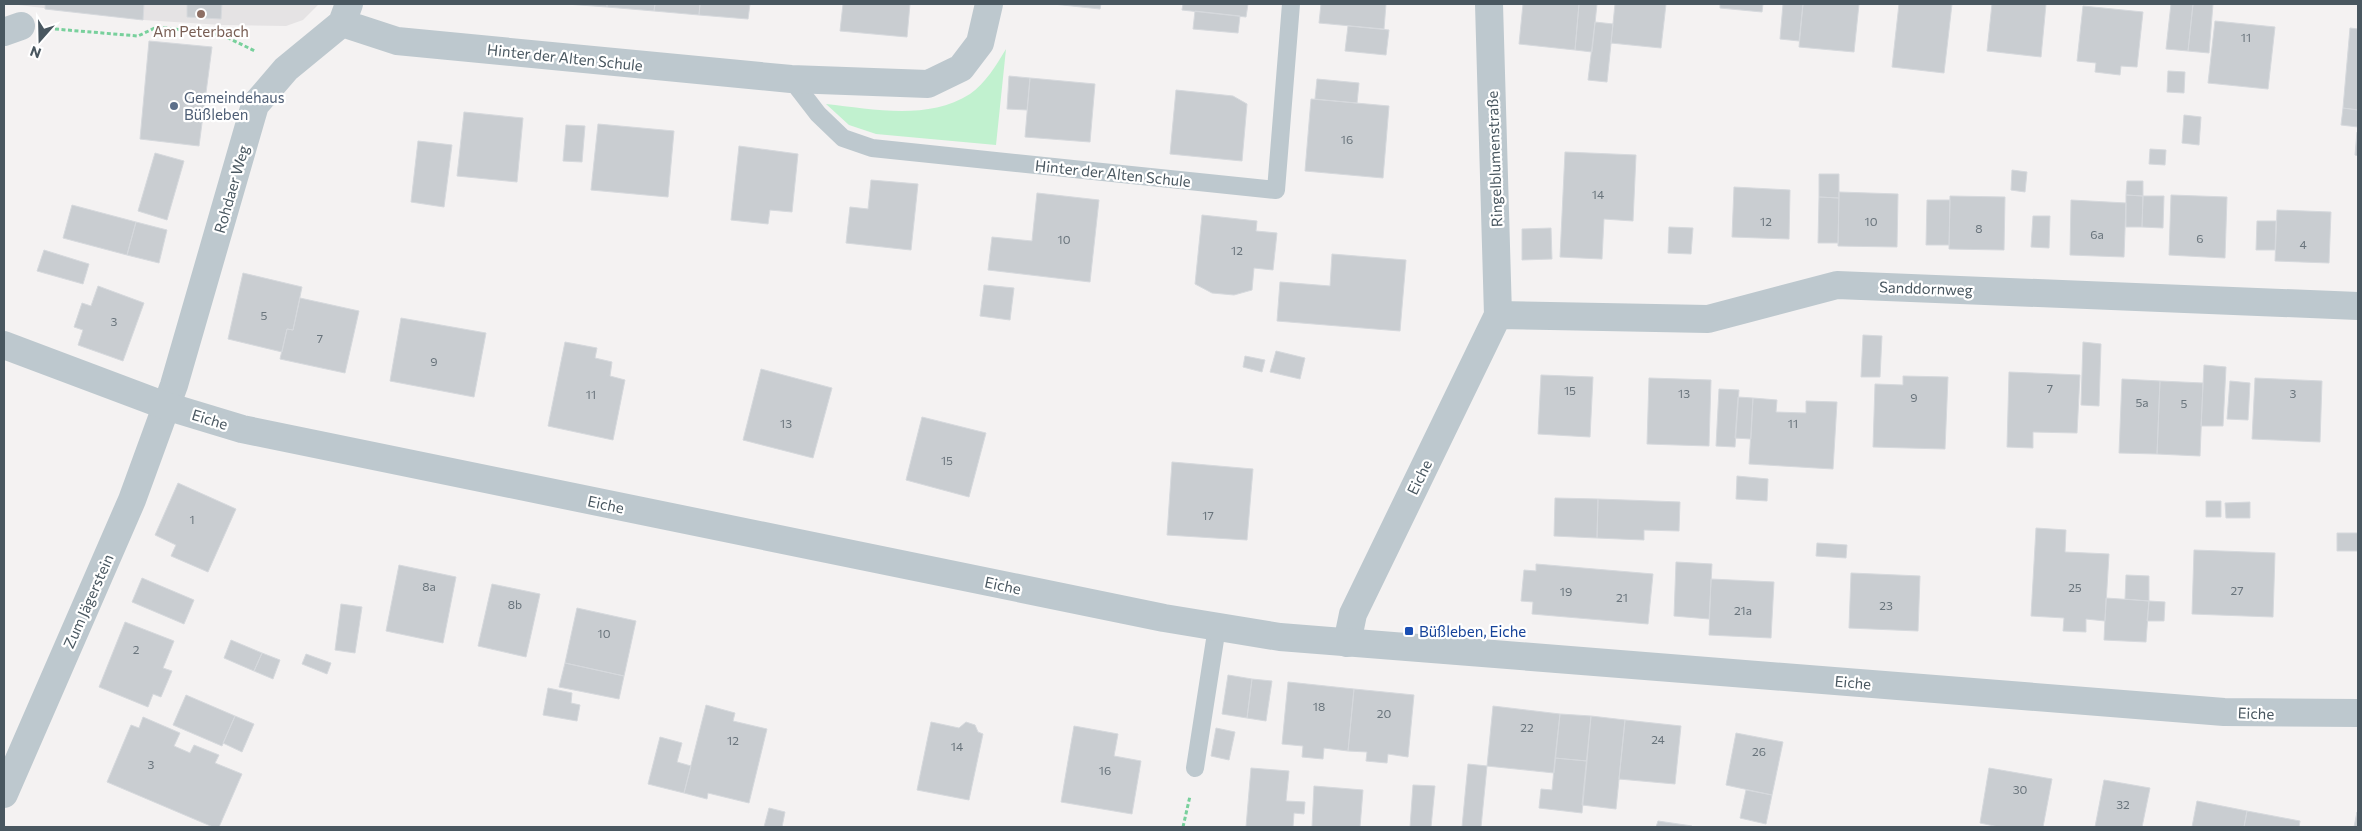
<svg xmlns="http://www.w3.org/2000/svg" width="2362" height="831" font-family="Commissioner,sans-serif">
	<style>
		.education { fill: #e5e3e4 }
		.green { fill: #c1f1cf }
		.building { fill: #c9cdd1; stroke: #d6d9dd }
		.lines { fill: none; stroke-linecap: round; stroke-linejoin: round }
		.path { stroke: #78d09c; stroke-width: 3; stroke-dasharray: 4 2.5; stroke-linecap: butt }
		.service { stroke: #bdc8ce; stroke-width: 18 }
		.minor { stroke: #bdc8ce; stroke-width: 28 }
		.tertiary { stroke: #bdc8ce; stroke-width: 28 }
		.education-dot { fill: #8d6e63; stroke: #fff; stroke-width: 2 }
		.service-dot { fill: #5c6f8a; stroke: #fff; stroke-width: 2 }
		.transit-dot { fill: #1a4fb4; stroke: #fff; stroke-width: 2 }
		.labels { text-anchor: middle; dominant-baseline: central; stroke-width: 4.5; stroke-linejoin: round; paint-order: stroke }
		.number-label { font-size: 12px; fill: #69747c }
		.education-label { font-size: 15px; fill: #785e54; stroke: #fff }
		.street-label { font-size: 15px; fill: #495760; stroke: #fff }
		.service-label { font-size: 15px; fill: #4e5e75; stroke: #fff; text-anchor: start }
		.transit-label { font-size: 15px; fill: #164399; stroke: #fff; text-anchor: start }
	</style>
	<rect width="100%" height="100%" fill="#f4f2f2"/>
	<!-- education -->
	<path class="education" d="M10 4H319L303 20 286 26 222 25 143 20Z"/>
	<!-- green -->
	<path class="green" d="M1006 49 996 145 876 134 849 125 826 104C873 109 927 121 970 94 985 84 997 64 1006 49Z"/>
	<!-- building -->
	<path class="building" d="M45 4H144L143 20 45 9Z
		M187 4H222L221 19 187 17Z
		M566 4H607V7Z
		M607 4H655L654 11 607 7Z
		M655 4H700L699 15 654 11Z
		M700 4H750L748 19 699 15Z
		M843 4H910L907 37 840 31Z
		M1053 4H1101L1100 9Z
		M1183 4H1248L1246 17 1182 10Z
		M1321 4H1386L1384 29 1319 23Z
		M1523 4H1579L1575 50 1519 44Z
		M1579 4H1597L1592 52 1575 50Z
		M1615 4H1666L1661 48 1611 43Z
		M1720 4H1763L1762 12 1720 8Z
		M1783 4H1803L1799 41 1780 39Z
		M1803 4H1859L1854 52 1799 47Z
		M1899 4H1952L1944 73 1892 67Z
		M1992 4H2046L2041 57 1987 51Z
		M2171 4H2193L2188 51 2166 49Z
		M2193 4H2213L2209 53 2188 51Z
		M2083 6 2143 12 2137 67 2121 66 2120 75 2095 72 2096 63 2077 61Z
		M1195 11 1240 16 1238 33 1193 29Z
		M2215 21 2275 27 2268 89 2208 83Z
		M1595 22 1613 24 1607 82 1588 80Z
		M1348 26 1389 30 1386 55 1345 51Z
		M2350 28 2358 29V110L2343 108Z
		M149 41 212 47 199 146 140 139Z
		M2168 71 2185 72 2184 93 2167 92Z
		M1009 76 1030 78 1027 110 1007 109Z
		M1030 78 1095 84 1090 142 1025 137Z
		M1317 79 1359 83 1357 103 1315 99Z
		M1176 90 1233 96 1247 104 1242 161 1170 154Z
		M1311 99 1389 106 1383 178 1305 171Z
		M2343 108 2358 110V127L2341 125Z
		M464 112 523 118 517 182 457 176Z
		M2184 115 2201 117 2199 145 2182 143Z
		M598 124 674 131 668 197 591 190Z
		M566 125 585 126 582 162 563 161Z
		M2357 132H2358V156L2355 155Z
		M418 141 452 145 444 207 411 202Z
		M739 146 798 154 792 212 770 210 768 224 731 220Z
		M2150 149 2166 150 2165 165 2149 164Z
		M1565 152 1636 155 1633 221 1604 219 1602 259 1560 257Z
		M155 153 184 161 167 220 138 211Z
		M2012 170 2027 172 2025 192 2011 190Z
		M1819 174H1839V198L1819 197Z
		M871 180 918 184 911 250 846 243 850 207 868 209Z
		M2127 181H2143V196L2126 195Z
		M1734 187 1790 190 1789 239 1732 237Z
		M1839 192 1898 194 1897 247 1838 246Z
		M1037 193 1099 200 1090 282 988 270 992 237 1032 241Z
		M2126 195 2143 196 2142 227H2126Z
		M2171 195 2227 197 2225 258 2169 255Z
		M1950 196 2005 197 2004 250 1949 249Z
		M2143 196H2164L2163 228 2142 227Z
		M1819 197 1839 198 1838 243H1818Z
		M1927 200H1950L1949 245H1926Z
		M2071 200 2126 203 2124 257 2070 255Z
		M72 205 136 222 127 255 63 238Z
		M2277 210 2331 212 2329 263 2275 261Z
		M1202 215 1257 221 1256 231 1277 233 1273 270 1254 268 1252 290 1234 295 1212 293 1195 284Z
		M2033 216H2050L2049 248 2031 247Z
		M2257 221H2276L2275 250H2256Z
		M136 222 167 230 159 263 127 255Z
		M1669 227 1693 228 1691 254 1668 253Z
		M1551 228 1552 259 1522 260V229Z
		M44 250 89 264 83 284 37 271Z
		M1332 254 1406 260 1400 331 1277 321 1280 282 1330 286Z
		M243 273 302 287 293 330 287 329 282 352 228 339Z
		M984 285 1014 288 1010 320 980 316Z
		M98 286 144 303 123 361 78 345 83 330 74 327 82 303 91 306Z
		M300 298 359 311 345 373 280 359 287 329 293 330Z
		M401 318 486 333 474 397 390 381Z
		M1863 335 1882 336 1880 377H1861Z
		M565 342 597 348 595 358 612 362 610 376 625 380 613 440 548 426Z
		M2083 342 2101 344 2099 406 2081 405Z
		M1276 351 1305 358 1300 379 1270 372Z
		M1245 356 1265 360 1262 372 1243 367Z
		M2204 365 2226 367 2223 426H2201Z
		M761 369 832 388 813 458 743 440Z
		M2009 372 2080 375 2077 433 2033 432V448L2007 447Z
		M1541 375 1593 377 1590 437 1538 434Z
		M1903 376 1948 377 1945 449 1873 447 1875 384 1903 385Z
		M1649 378 1711 380 1709 446 1647 444Z
		M2255 378 2322 381 2320 442 2252 439Z
		M2122 379 2160 381 2157 454 2119 453Z
		M2160 381 2203 383 2200 456 2157 454Z
		M2230 381 2250 383 2248 420 2227 419Z
		M1719 389 1739 390 1735 447 1716 446Z
		M1738 397 1753 398 1751 439 1735 438Z
		M1753 398 1777 400 1776 412 1806 413V401L1837 402 1833 469 1749 464Z
		M922 417 986 433 969 497 906 480Z
		M1172 462 1253 469 1247 540 1167 535Z
		M1737 476 1768 479 1767 501 1736 499Z
		M178 483 236 509 208 572 171 556 176 545 155 535Z
		M1555 498 1598 499 1597 538 1554 536Z
		M1598 499 1680 502 1679 531 1644 530V540L1597 538Z
		M2206 501H2221V517H2206Z
		M2250 502V518H2226L2225 503Z
		M2036 528 2066 530 2065 552 2109 554 2105 621 2086 619V632L2063 631 2064 618 2031 616Z
		M2337 533H2358V551H2337Z
		M1817 543 1847 545 1846 558 1816 556Z
		M2194 550 2275 553 2273 617 2192 614Z
		M1676 562 1712 564 1709 619 1674 616Z
		M1536 564 1653 574 1648 624 1532 614 1533 602 1521 601 1524 570 1536 571Z
		M399 565 456 577 443 643 386 631Z
		M1851 573 1920 576 1918 631 1849 628Z
		M2126 575 2149 576V601L2125 599Z
		M142 578 194 600 184 624 132 602Z
		M1711 579 1774 582 1771 638 1709 635Z
		M492 584 540 594 526 657 478 646Z
		M2106 598 2149 601 2146 642 2104 640Z
		M2149 601 2165 602 2164 621H2147Z
		M341 604 362 607 355 653 335 650Z
		M577 608 636 621 624 676 565 663Z
		M125 622 174 641 163 668 172 671 161 697 153 694 148 707 99 687Z
		M231 640 262 653 254 671 224 658Z
		M262 653 280 660 273 679 254 671Z
		M306 654 331 663 327 674 302 664Z
		M565 663 624 676 619 699 559 687Z
		M1228 675 1252 679 1247 718 1222 714Z
		M1252 679 1272 681 1266 721 1247 718Z
		M1288 682 1354 689 1348 751 1324 748 1323 759 1302 757 1303 746 1282 744Z
		M548 688 572 693 571 703 580 705 577 721 543 715Z
		M1354 689 1414 695 1408 757 1388 754 1387 763 1366 761 1367 752 1348 751Z
		M186 695 235 716 222 746 173 725Z
		M706 705 735 713 733 721 767 729 749 803 708 793 707 799 684 793Z
		M1493 706 1560 714 1554 773 1487 766Z
		M1560 714 1591 716 1587 761 1555 758Z
		M235 716 254 724 242 752 223 743Z
		M1591 716 1625 720 1616 809 1582 805Z
		M143 717 180 733 174 746 190 753 194 745 219 755 215 763 242 774 219 827H213L107 782 131 725 139 728Z
		M1625 720 1681 726 1675 784 1619 779Z
		M931 722 959 728 966 722 975 725 978 732 983 734 969 800 917 790Z
		M1074 726 1118 734 1114 756 1141 761 1132 814 1061 802Z
		M1216 728 1235 732 1229 760 1211 756Z
		M1736 733 1783 742 1772 795 1726 785Z
		M660 737 682 743 677 762 691 766 684 793 648 784Z
		M1555 758 1587 761 1582 813 1539 808 1541 789 1552 790Z
		M1468 764 1487 766 1481 827H1462Z
		M1251 768 1289 771 1286 801 1305 802 1304 814 1294 813 1293 827H1246Z
		M1989 768 2052 779 2043 827H1999L1980 823Z
		M2104 780 2150 788 2142 827H2095Z
		M1413 785 1435 786 1431 827H1410Z
		M1314 786 1363 790 1360 827H1312Z
		M1746 790 1772 795 1766 824 1740 818Z
		M2197 801 2247 811 2244 827H2192Z
		M769 808 785 812 782 827H764Z
		M2247 811 2300 821 2299 827H2244Z
		M2357 812 2358 827H2354Z
		M1658 821 1692 826 1691 827H1656Z"/>
	<g class="lines">
		<!-- path -->
		<path class="path" d="M55 29 138 36 157 27 222 35 255 51
			M1183 827 1190 796"/>
		<!-- service -->
		<path class="service" d="M791 79 818 114 843 138 872 148 1276 190 1291 4
			M1195 768 1217 627"/>
		<!-- minor -->
		<path class="minor" d="M1489 4 1498 315
			M342 23 397 41 791 79 928 84 961 68 980 43 989 4
			M4 32 21 26
			M1498 315 1708 319 1837 285 2358 306
			M1347 643 1353 614 1498 315
			M4 794 132 500 174 385 255 105 286 69 342 23 349 4"/>
		<!-- tertiary -->
		<path class="tertiary" d="M4 345 166 406 242 429 1164 618 1280 637 2224 712 2358 713"/>
	</g>
	<!-- markers -->
	<circle class="education-dot" cx="201" cy="14" r="5"/>
	<circle class="service-dot" cx="174" cy="106" r="5"/>
	<rect class="transit-dot" x="1404" y="626" width="10" height="10" rx="2.5"/>
	<g class="labels">
		<!-- number labels -->
		<g class="number-label">
			<text x="2246" y="37">11</text>
			<text x="1347" y="139">16</text>
			<text x="1598" y="194">14</text>
			<text x="1766" y="221">12</text>
			<text x="1871" y="221">10</text>
			<text x="1979" y="228">8</text>
			<text x="2097" y="234">6a</text>
			<text x="2200" y="238">6</text>
			<text x="1064" y="239">10</text>
			<text x="2303" y="244">4</text>
			<text x="1237" y="250">12</text>
			<text x="264" y="315">5</text>
			<text x="114" y="321">3</text>
			<text x="320" y="338">7</text>
			<text x="434" y="361">9</text>
			<text x="2050" y="388">7</text>
			<text x="1570" y="390">15</text>
			<text x="1684" y="393">13</text>
			<text x="2293" y="393">3</text>
			<text x="591" y="394">11</text>
			<text x="1914" y="397">9</text>
			<text x="2142" y="402">5a</text>
			<text x="2184" y="403">5</text>
			<text x="786" y="423">13</text>
			<text x="1793" y="423">11</text>
			<text x="947" y="460">15</text>
			<text x="1208" y="515">17</text>
			<text x="192" y="519">1</text>
			<text x="429" y="586">8a</text>
			<text x="2075" y="587">25</text>
			<text x="2237" y="590">27</text>
			<text x="1566" y="591">19</text>
			<text x="1622" y="597">21</text>
			<text x="515" y="604">8b</text>
			<text x="1886" y="605">23</text>
			<text x="1743" y="610">21a</text>
			<text x="604" y="633">10</text>
			<text x="136" y="649">2</text>
			<text x="1319" y="706">18</text>
			<text x="1384" y="713">20</text>
			<text x="1527" y="727">22</text>
			<text x="1658" y="739">24</text>
			<text x="733" y="740">12</text>
			<text x="957" y="746">14</text>
			<text x="1759" y="751">26</text>
			<text x="151" y="764">3</text>
			<text x="1105" y="770">16</text>
			<text x="2020" y="789">30</text>
			<text x="2123" y="804">32</text>
		</g>
		<!-- education labels -->
		<g class="education-label">
			<text x="201" y="31">Am Peterbach</text>
		</g>
		<!-- street labels -->
		<g class="street-label">
			<text transform="translate(565 57) rotate(6)">Hinter der Alten Schule</text>
			<text transform="translate(1494 159) rotate(-92)">Ringelblumenstraße</text>
			<text transform="translate(1113 173) rotate(6)">Hinter der Alten Schule</text>
			<text transform="translate(231 189) rotate(-74)">Rohdaer Weg</text>
			<text transform="translate(1926 288) rotate(2)">Sanddornweg</text>
			<text transform="translate(210 419) rotate(17)">Eiche</text>
			<text transform="translate(1419 477) rotate(-64)">Eiche</text>
			<text transform="translate(606 504) rotate(12)">Eiche</text>
			<text transform="translate(1003 585) rotate(12)">Eiche</text>
			<text transform="translate(88 601) rotate(-66)">Zum Jägerstein</text>
			<text transform="translate(1853 682) rotate(5)">Eiche</text>
			<text transform="translate(2256 713) rotate(2)">Eiche</text>
		</g>
		<!-- service labels -->
		<g class="service-label">
			<text x="184" y="97">Gemeindehaus<tspan x="184" dy="17">Büßleben</tspan></text>
		</g>
		<!-- transit labels -->
		<g class="transit-label">
			<text x="1419" y="631">Büßleben, Eiche</text>
		</g>
	</g>
	<!-- border -->
	<rect width="2362" height="831" fill="none" stroke="#495760" stroke-width="10"/>
	<!-- north arrow -->
	<g transform="translate(40 40) rotate(200)" stroke="#ffffff" stroke-width="4" paint-order="stroke">
	<path d="M0-4L9 19L0 12L-9 19Z" fill="#495760"/>
	<text y="-8" font-size="14" font-weight="bold" text-anchor="middle" fill="#495760">N</text>
	</g>
</svg>
